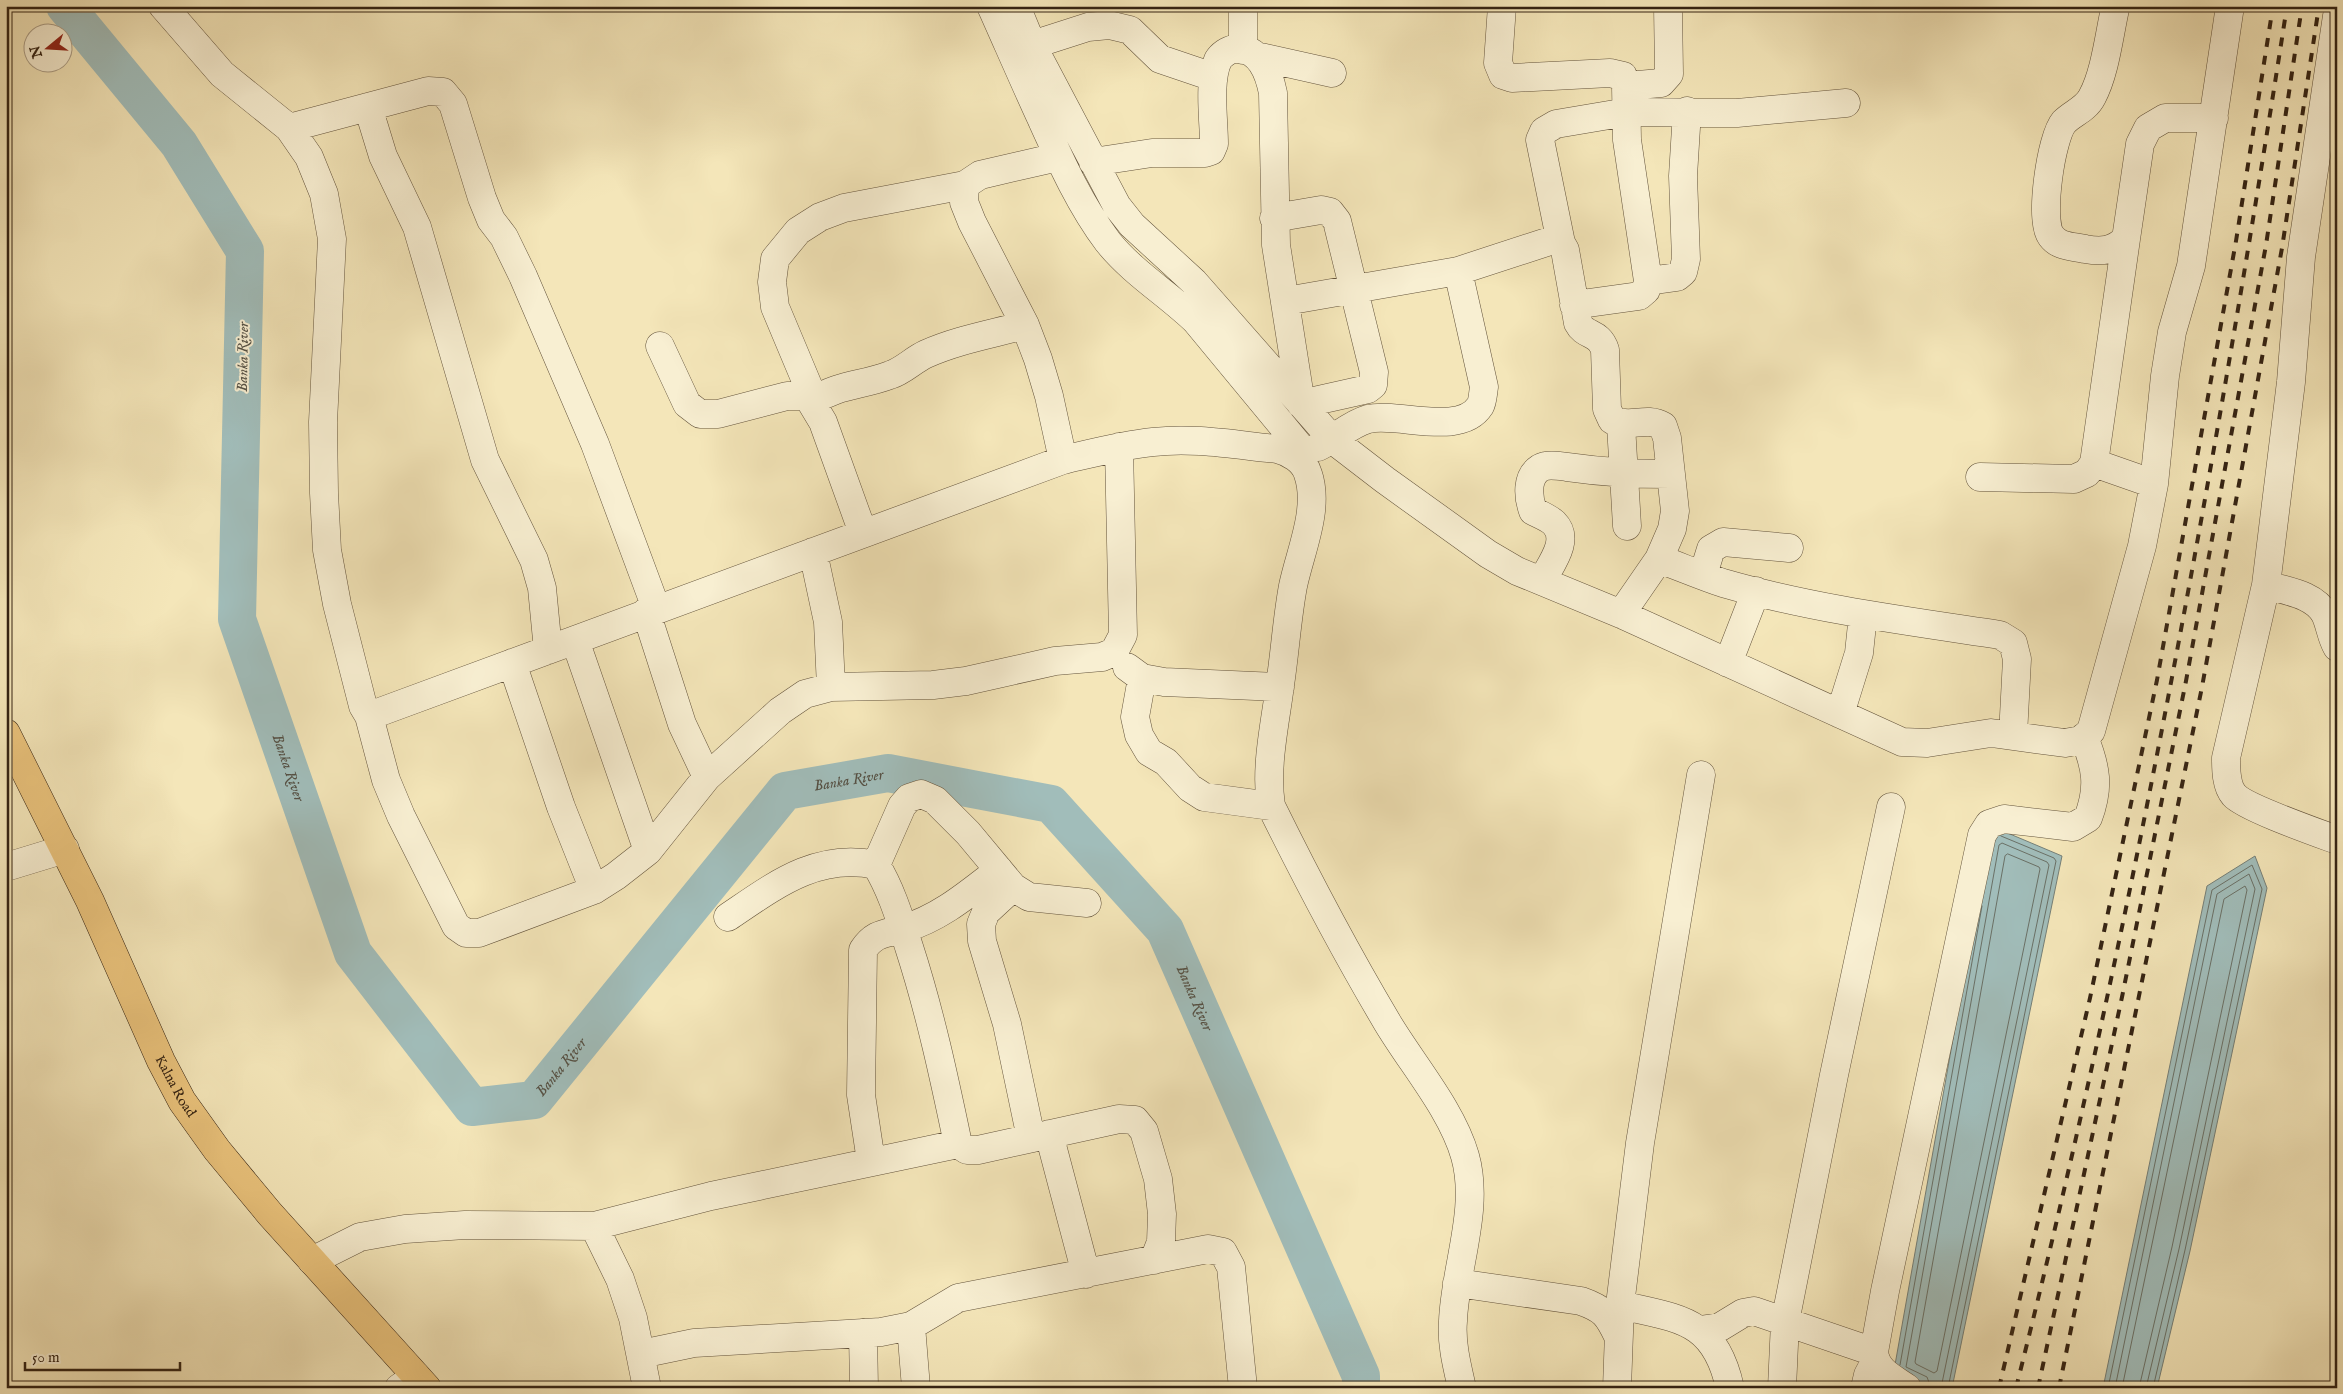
<svg xmlns="http://www.w3.org/2000/svg" width="2343" height="1394" font-family="'IM FELL English',serif">
	<style>
		.water { fill: #a1bdba; stroke: #757f77 }
		.lines { fill: none; stroke-linecap: round; stroke-linejoin: round }
		.shore { stroke: #6a7066; stroke-width: 1 }
		.river { stroke: #a1bdba; stroke-width: 38 }
		.minor-casing { stroke: #64543c; stroke-width: 29 }
		.major-casing { stroke: #342313; stroke-width: 29 }
		.minor { stroke: #f8efd2; stroke-width: 28 }
		.major { stroke: #eac37c; stroke-width: 28 }
		.rail { stroke: #342313; stroke-width: 4; stroke-dasharray: 9 9; stroke-linecap: butt }
		.labels { text-anchor: middle; dominant-baseline: central; stroke-width: 4; stroke-linejoin: round; paint-order: stroke }
		.street-label { font-size: 14px; fill: #342313; stroke: #f8efd2 }
		.water-label { font-size: 15px; font-style: italic; fill: #555145; stroke: #f8efd2 }
	</style>
	<rect width="100%" height="100%" fill="#f4e6b9"/>
	<filter id="stains"><feTurbulence type="fractalNoise" baseFrequency=".004" numOctaves="4"/><feColorMatrix values="0 0 0 0 .2 0 0 0 0 .09 0 0 0 0 .02 0 0 0 .5 -.17"/></filter>
	<radialGradient id="worn" r=".72"><stop offset=".6" stop-color="#630" stop-opacity="0"/><stop offset="1" stop-color="#630" stop-opacity=".3"/></radialGradient>
	<!-- water -->
	<path class="water" d="M1991 826 2062 856 1952 1388H1926L1893 1376Z
		M2255 856 2267 888 2190 1251 2157 1388H2103L2207 886Z"/>
	<g class="lines">
		<!-- shore -->
		<path class="shore" d="M2008 854 2039 867 2040 869 1937 1371 1934 1373 1916 1364 1915 1362 2005 856Z
			M1900 1365 1982 906
			M1931 1388 1927 1377 1906 1367 1999 845 2002 843 2047 862 2049 865 1941 1388
			M1948 1388 2056 861 2054 858 2001 836
			M2108 1388 2212 890 2252 865 2262 889 2185 1250 2153 1388
			M2115 1388 2217 894 2249 874 2255 889 2179 1249 2146 1388
			M2122 1388 2224 899 2245 886 2247 890 2172 1247 2139 1388"/>
		<!-- river -->
		<path class="river" id="s1" d="M65 6 179 144 245 251 237 619 353 953 472 1107 534 1100 785 791 888 773 1051 804 1165 930 1361 1376V1388"/>
		<defs>
			<path id="minor" d="M163 6 222 74 289 128 309 157 324 194 332 239 323 422 324 493 327 550 337 604 363 706 369 716 1063 460C1093 453 1123 445 1153 442 1194 437 1236 445 1277 449 1289 452 1304 460 1308 474 1320 509 1300 552 1293 586 1287 618 1285 652 1280 685 1275 725 1265 766 1271 806 1307 879 1346 953 1387 1022 1412 1064 1452 1110 1465 1156 1480 1209 1455 1267 1453 1321 1451 1343 1457 1366 1462 1388
				M991 6C1008 44 1024 81 1041 118 1060 160 1080 205 1108 242 1133 273 1168 294 1196 321L1305 453
				M1016 6 1032 45 1117 206 1132 225 1194 282 1333 440 1385 480 1488 554 1517 571 1621 614 1902 742 1927 743 1991 733 2065 743 2081 740 2091 731 2142 546 2154 484 2165 376 2172 332 2191 266 2230 6
				M1243 6V50
				M1502 6 1498 63 1503 75 1512 78 1610 73 1623 76 1626 86 1627 140 1648 281 1646 290 1639 296 1574 305
				M2115 9C2109 36 2105 73 2092 97 2086 109 2073 113 2064 122 2051 137 2039 220 2051 236 2059 247 2072 246 2085 249 2102 252 2113 251 2126 239L2140 144 2148 128 2165 118H2214
				M2337 16 2301 257 2291 382 2266 585 2226 758C2226 769 2226 786 2234 795 2244 807 2318 833 2337 840
				M1032 45 1088 27 1109 25 1130 30 1160 59 1213 77
				M1256 56 1332 73
				M1626 86 1661 83 1669 74 1668 6
				M368 107 383 156 417 227 485 460 534 560 542 588 548 650
				M289 128 428 91 443 92 453 104 482 198 491 220 504 237 523 276 595 444 656 608
				M1058 157 980 175 965 185 964 202 972 222 1025 325 1038 359 1049 396 1063 460
				M1093 162 1152 153H1205L1211 151 1214 144C1214 120 1208 82 1218 60 1221 55 1228 50 1234 49 1259 46 1269 73 1273 93L1276 245 1301 404 1368 389 1373 385 1374 372 1337 221 1330 212 1321 210 1274 218
				M1561 243 1540 140 1544 131 1556 124 1627 112 1737 113 1846 103
				M1648 281 1677 277 1683 272 1686 259 1683 176 1687 111
				M1286 301 1458 271 1553 240 1561 243 1565 250 1578 323C1585 337 1599 331 1605 350L1607 409 1612 420C1630 429 1645 416 1663 426L1667 438 1675 511 1672 529 1659 559 1621 614
				M660 346 687 404 700 414H718L787 396H805L811 402 823 422 863 533
				M814 400 775 307 772 282 775 259 798 231 820 217 844 208 965 185
				M811 402C839 384 861 386 890 375 903 371 913 360 926 354 957 340 992 334 1025 325
				M1621 425 1627 526
				M1318 447C1335 439 1350 424 1368 419 1398 412 1460 437 1480 406 1483 401 1483 392 1484 387L1458 271
				M2094 463 2154 484
				M1980 477 2074 479 2087 473 2094 463 2126 239
				M813 552 828 622 831 687
				M1659 559C1681 567 1702 576 1723 583 1813 609 1907 621 2000 635L2013 643 2017 659 2013 735
				M1703 575 1711 549 1723 542 1789 548
				M1542 581C1550 565 1571 540 1554 523 1549 518 1539 514 1533 511 1528 497 1526 477 1540 468 1547 464 1559 466 1567 467 1602 472 1636 474 1671 474
				M2266 585C2286 591 2314 594 2325 614 2330 624 2331 637 2337 647
				M646 612 682 724 707 777
				M575 640 648 851
				M512 663 561 807 594 890
				M1728 663 1756 591
				M1127 667 1142 678 1164 682 1280 687
				M1142 678 1135 717 1139 735 1149 752 1166 762 1190 788 1204 797 1271 806
				M1840 714 1859 653 1863 615
				M369 716 386 780 401 816 456 926 466 933H479L594 890 616 876 648 851 707 777 780 711 805 694 831 687 933 685 966 681 1055 661 1102 657 1114 652 1123 635 1119 447
				M876 865 902 806 909 798 921 794 935 800 968 833 1013 887 1029 897 1087 903
				M6 867 65 849
				M1013 887 986 912 981 924 982 941 1007 1024 1031 1138
				M728 917C774 886 817 852 876 865 891 889 900 919 909 947 930 1012 944 1077 958 1144L967 1150H978L1119 1119 1135 1120 1144 1131 1158 1179 1162 1214 1161 1242 1154 1260
				M1049 1134 1086 1274
				M871 1161 861 1095 863 950C874 933 884 934 903 929 940 918 968 894 999 870
				M594 1226 620 1279 633 1318 647 1388
				M312 1261 360 1237 405 1229 465 1225 594 1226 711 1196 958 1144
				M1457 1283 1581 1301C1604 1309 1608 1315 1618 1336
				M1620 1305C1680 1319 1715 1319 1730 1388
				M911 1326 916 1388
				M1700 1330 1720 1327 1743 1313 1754 1311 1874 1352
				M863 1333 864 1388
				M641 1354 694 1343 881 1332 911 1326 958 1298 1208 1249 1223 1252 1231 1267 1243 1388
				M399 1388 416 1376
				M1617 1388 1620 1305 1640 1143 1701 775
				M1782 1388 1785 1322 1834 1075 1891 807
				M1865 1388 1868 1375 1875 1362
				M1907 1388C1893 1378 1876 1371 1874 1352L1885 1291 1982 835 1989 824 2004 819 2073 827 2088 818C2100 787 2096 767 2084 737"/>
			<g id="major">
				<path id="s2" d="M6 733 90 901 161 1061 182 1101 217 1150 270 1214 427 1388"/>
			</g>
		</defs>
		<!-- minor casing -->
		<use href="#minor" class="minor-casing"/>
		<!-- major casing -->
		<use href="#major" class="major-casing"/>
		<!-- minor -->
		<use href="#minor" class="minor"/>
		<!-- major -->
		<use href="#major" class="major"/>
		<!-- rail -->
		<path class="rail" d="M1999 1388 2090 998 2157 680 2236 241 2273 6
			M2016 1388C2131 932 2215 470 2287 6
			M2038 1388 2122 997 2186 681 2266 245 2302 6
			M2059 1388 2202 687 2282 248 2319 6"/>
	</g>
	<g class="labels">
		<!-- street labels -->
		<g class="street-label">
			<text stroke="none"><textPath href="#s2" startOffset="392">Kalna Road</textPath></text>
		</g>
		<!-- water labels -->
		<g class="water-label">
			<text transform="translate(243 357) rotate(-89)">Banka River</text>
			<text stroke="none"><textPath href="#s1" startOffset="830">Banka River</textPath></text>
			<text stroke="none"><textPath href="#s1" startOffset="1746">Banka River</textPath></text>
			<text stroke="none"><textPath href="#s1" startOffset="2196">Banka River</textPath></text>
			<text stroke="none"><textPath href="#s1" startOffset="1326">Banka River</textPath></text>
		</g>
	</g>
	<!-- margin -->
	<rect width="2343" height="1394" fill="none" stroke="#f4e6b9" stroke-width="25"/>
	<rect x="8" y="8" width="2328" height="1379" fill="none" stroke="#342313" stroke-width="2.5"/>
	<rect x="12" y="12" width="2318" height="1369" fill="none" stroke="#342313"/>
	<!-- north arrow -->
	<g transform="translate(48 48) rotate(252)"><circle r="24" fill="#f8efd2" stroke="#aa9d86"/>
	<path d="M0-4L9 19L0 12L-9 19Z" fill="#8f2418"/>
	<text y="-8" font-size="14" font-weight="bold" text-anchor="middle" fill="#342313">N</text>
	</g>
	<!-- scale -->
	<path d="M25 1362v8h155v-8" fill="none" stroke="#342313" stroke-width="2.5"/>
	<text x="32" y="1362" font-size="15" fill="#342313" stroke="#f8efd2" stroke-width="4" paint-order="stroke">50 m</text>
	<rect width="100%" height="100%" filter="url(#stains)"/>
	<rect width="100%" height="100%" fill="url(#worn)"/>
</svg>
